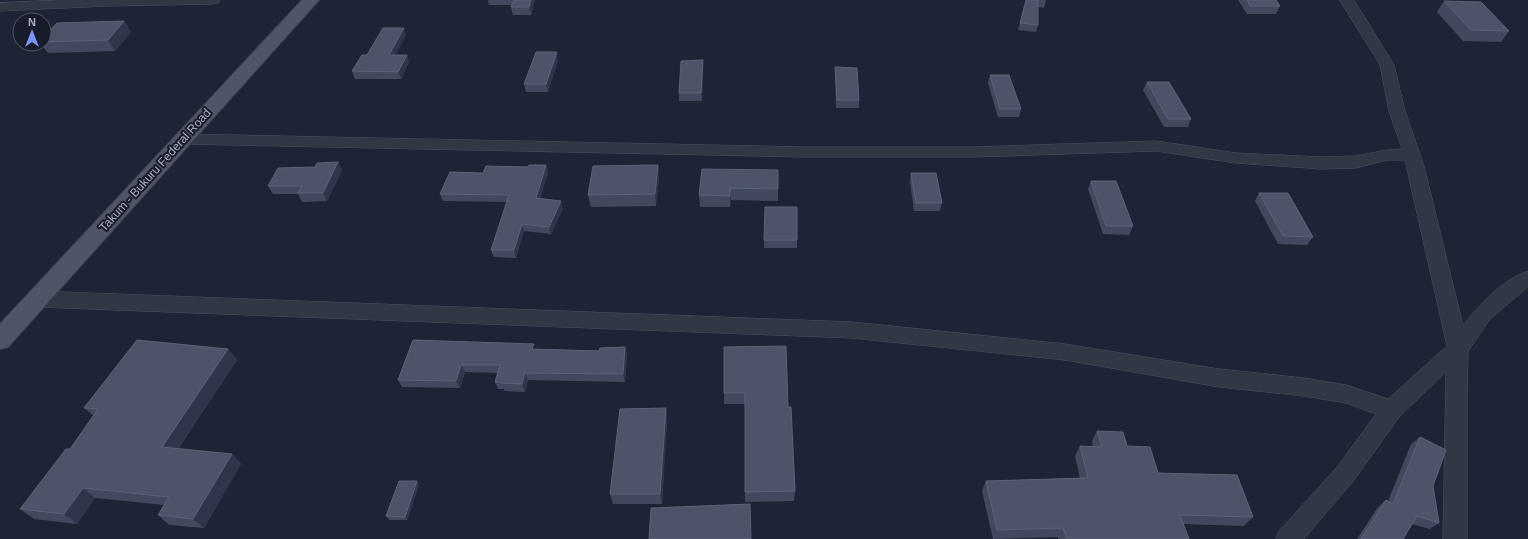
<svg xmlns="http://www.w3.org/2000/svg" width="1528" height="539" font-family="Helvetica,sans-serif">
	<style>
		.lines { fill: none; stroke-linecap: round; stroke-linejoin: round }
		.street-casing { stroke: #4c5162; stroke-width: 1 }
		.primary-casing { stroke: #3b4050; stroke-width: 2 }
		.street { fill: #323746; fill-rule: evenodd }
		.primary { fill: #4f5567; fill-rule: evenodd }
		.wall { fill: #42495f }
		.shaded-wall { fill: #2f354a }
		.building { fill: #4d546a; stroke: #5c6378 }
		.labels { text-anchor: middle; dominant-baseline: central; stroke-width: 4; stroke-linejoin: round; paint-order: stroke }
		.street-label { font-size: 12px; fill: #abb1c4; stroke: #181c2a }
	</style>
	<rect width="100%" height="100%" fill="#1e2436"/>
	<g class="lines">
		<defs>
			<path id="street" d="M63 0H220L218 3 213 4 107 6 0 11V3Z
				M1340 0H1354L1394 65 1405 111 1424 166 1463 326C1478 306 1503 279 1528 271V287L1490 319 1468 351 1467 397V539H1443L1446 372 1399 417 1354 480 1304 539H1276L1279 531 1338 466 1376 414 1346 403 1304 396 1219 387 1065 360 852 338 37 307 30 304 27 299 30 294 37 291 852 322 1065 344 1219 369 1304 378 1346 385 1388 399 1447 346 1405 160H1387L1356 168 1322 169 1236 163 1156 151 974 157H806L183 144 177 143 175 139 177 135 183 134 806 147H974L1156 141 1236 153 1322 157 1356 156 1387 150 1402 149 1389 111 1380 65Z"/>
			<path id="primary" d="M302 0H319L8 347 0 349V324Z"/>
		</defs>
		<!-- street casing -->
		<use href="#street" class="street-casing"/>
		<!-- primary casing -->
		<use href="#primary" class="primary-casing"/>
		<!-- street -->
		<use href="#street" class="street"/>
		<!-- primary -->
		<use href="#primary" class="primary"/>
	</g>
	<!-- wall -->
	<path class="wall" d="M488 0H535L531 15H513L511 7 512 5H489Z
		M1026 0H1046L1044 8 1038 7V25L1036 32 1018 30Z
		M1238 0H1276L1280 6 1276 14H1247Z
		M1444 1 1509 31 1501 42 1463 41 1437 12Z
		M124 21 131 32 115 51 48 53 41 44H44V37Z
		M406 35 395 55H407L409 62 401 79H355L352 71 367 55Z
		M558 60 548 92H526L524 84Z
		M835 67 859 100V108H836L835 75Z
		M703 68 702 101H679V93Z
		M990 75 1021 109 1019 117H998L988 83Z
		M1147 82 1191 119 1188 127H1164L1143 90Z
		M338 162 342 170 327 201 302 202 298 194H273L268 186 315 167Z
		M546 165 548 173 540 198 563 208 551 234 524 231 516 258 494 257 491 250 507 202 443 201 440 194 483 173 528 167Z
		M658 165 659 177 656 206 591 207 588 195Z
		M778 170V201L731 200 730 207H700L699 195Z
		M911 173 942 203 940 211H914L910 181Z
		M1091 181 1133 226 1129 235 1103 234 1088 189Z
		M1259 193 1313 237 1307 245 1278 244 1255 201Z
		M764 240H797V248H764Z
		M413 340 535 349 599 351 625 347 627 354 625 382 528 380 525 392 504 391V389H498L495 382 498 373 465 372 460 388 402 387 398 380Z
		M724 347 788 407 795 491 794 501 745 502V404H724Z
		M228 349 237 360 178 449 232 454 241 464 204 528 169 525 158 515 164 505 95 498 77 524 34 519 20 509 70 449 94 416 84 408Z
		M666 408 667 419 662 504H613L610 494Z
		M1097 431 1127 446 1158 473 1253 517 1244 526 1183 524 1189 539H1058V537L993 539 982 491 986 481 1080 478 1075 456 1080 446 1093 447 1092 441Z
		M1420 437 1433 486 1439 523 1430 529 1412 524 1403 539H1357L1378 507 1386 500 1388 501 1411 444Z
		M417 481 419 485 407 520H389L386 516Z"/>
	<!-- shaded-wall -->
	<path class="shaded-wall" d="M531 0H535L531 15 529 7Z
		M124 21 131 32 115 51 108 40Z
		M404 28 406 35 391 62 389 55Z
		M557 52 558 60 548 92 546 84Z
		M407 55 409 62 401 79 398 72Z
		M703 60V68L702 101 701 93Z
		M338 162 342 170 327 201 323 193Z
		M546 165 548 173 538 205 536 198Z
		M658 165 659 177 656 206 655 194Z
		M730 188 731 200 730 207Z
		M561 201 563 208 551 234 549 227Z
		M522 224 524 231 516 258 514 250Z
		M625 347 627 354 625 382 623 374Z
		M228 349 237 360 172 457 162 447Z
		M461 365 465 372 460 388 456 381Z
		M525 373 528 380 525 392 522 384Z
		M666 408 667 419 662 504 660 494Z
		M232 454 241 464 204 528 193 519Z
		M417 481 419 485 407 520 405 517Z
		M83 488 95 498 77 524 64 514Z"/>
	<!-- building -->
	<path class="building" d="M514 0H531L529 7H511Z
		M1026 0H1038V25L1020 23Z
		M1247 0H1276L1280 6H1250Z
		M1444 1 1481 2 1509 31 1471 30Z
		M124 21 108 40 44 42V37L57 23Z
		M383 28H404L389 55H407L398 72 352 71 362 55H367Z
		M536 52H557L546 84H524Z
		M703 60 701 93H679L681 61Z
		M835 67 857 68 859 100H837Z
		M990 75H1009L1021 109H1000Z
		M1147 82H1169L1191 119H1168Z
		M338 162 323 193H298L302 186H268L278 168 315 167 317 163Z
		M529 165H546L536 198 561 201 549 227 522 224 514 250H491L509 195 440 194 450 172 483 173 486 166 528 167Z
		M658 165 655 194 588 195 593 166Z
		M702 169 778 170V189L730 188V196L699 195Z
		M911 173H936L942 203H916Z
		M1091 181H1116L1133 226H1106Z
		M1259 193H1288L1313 237 1283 236Z
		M765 207H797V240H764Z
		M137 340 228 349 162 447 232 454 193 519 158 515 169 497 83 488 64 514 20 509 66 449H70L98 409 84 408Z
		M413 340 534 344 532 349 599 351 600 348 625 347 623 374 525 373 522 384 501 383V382H495L500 365H461L456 381 398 380Z
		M786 346 788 407H791L795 491 745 492V393H724V347Z
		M666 408 660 494H610L620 409Z
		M1097 431 1123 432 1127 446 1150 447 1158 473 1237 475 1253 517 1180 515 1189 539H1067L1063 528 997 530 986 481 1088 478 1080 446 1102 447Z
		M1420 437 1446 450 1433 486 1439 523 1417 516 1403 539H1361L1386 500 1393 504Z
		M399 481H417L405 517 386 516Z
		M750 504 751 539H649L651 508Z"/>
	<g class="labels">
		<!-- street labels -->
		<g class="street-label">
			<text transform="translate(155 170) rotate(-48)">Takum - Bukuru Federal Road</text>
		</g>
	</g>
	<!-- north arrow -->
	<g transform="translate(32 32)"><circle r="19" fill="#181c2a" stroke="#535868"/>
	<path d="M0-3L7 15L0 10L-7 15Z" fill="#7b96f9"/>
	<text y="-6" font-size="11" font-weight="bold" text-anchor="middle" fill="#abb1c4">N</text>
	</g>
</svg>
